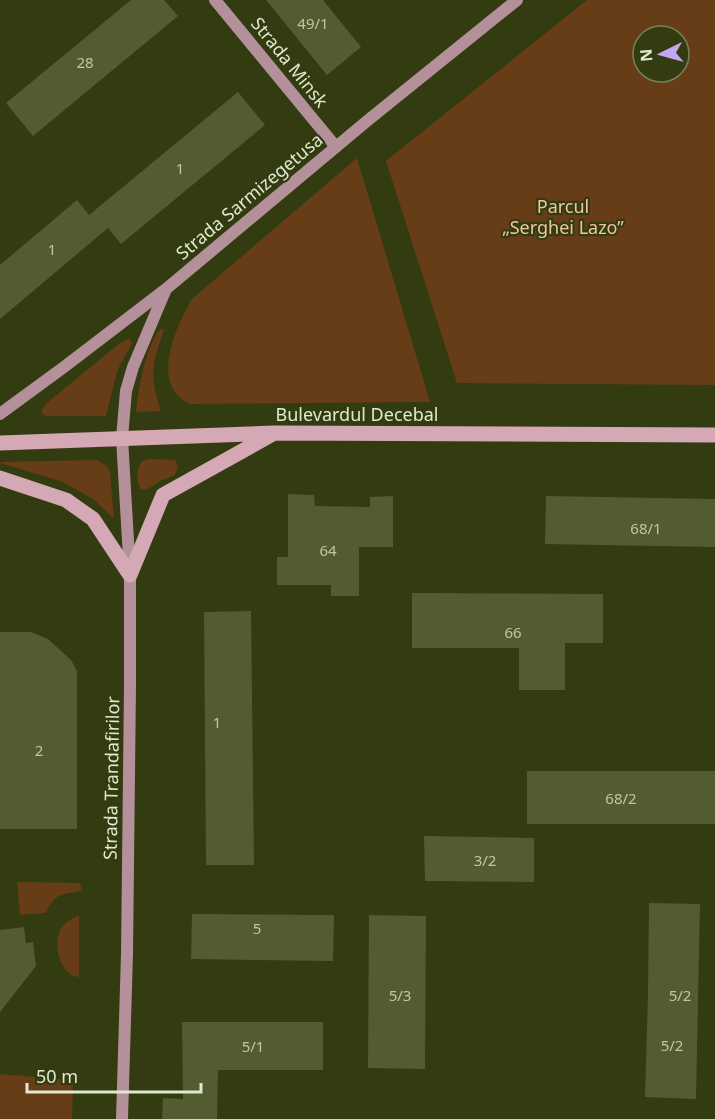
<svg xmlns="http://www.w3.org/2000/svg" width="715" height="1119" font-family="'Noto Sans',sans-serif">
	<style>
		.green { fill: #673d17; fill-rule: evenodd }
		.building { fill: #535c31 }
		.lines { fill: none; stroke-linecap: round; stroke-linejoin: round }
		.secondary { stroke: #b3909a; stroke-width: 12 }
		.primary { stroke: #d5a8b5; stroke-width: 15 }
		.labels { text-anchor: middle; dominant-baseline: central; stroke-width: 4.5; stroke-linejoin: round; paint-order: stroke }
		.number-label { font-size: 15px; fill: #bec5a8 }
		.street-label { font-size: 18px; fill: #e1e8d0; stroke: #333b10 }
		.park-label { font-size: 18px; fill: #f0c4a1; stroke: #333b10 }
	</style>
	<rect width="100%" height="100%" fill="#333b10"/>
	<!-- green -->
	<path class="green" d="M587 0H715V385L457 383 386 161ZM643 36H679V72H643Z
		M357 158 430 402 191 404C148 386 176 327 192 299Z
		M160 329 164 330C152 364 149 376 161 411L136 412C138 390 146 345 160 329Z
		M127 339H130L132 343 117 371 106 416H45L42 414V409L48 402 120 343Z
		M149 459 175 460 178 467 175 475 160 481 148 489 141 490C136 482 136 468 142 461Z
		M97 460 107 466 110 472 114 519 93 499 63 482 0 463V462Z
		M17 882 80 883 82 891C61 894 56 893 45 913L20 915Z
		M79 915V978C79 977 71 975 70 974 57 965 53 938 63 926 67 921 73 918 79 915Z
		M0 1074 73 1080 72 1119H0Z"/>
	<!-- building -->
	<path class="building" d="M131 0H164L178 16 33 136 6 103Z
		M266 0H323L361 47 327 75Z
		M238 92 265 125 121 244 108 228 0 319V265L77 200 89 215Z
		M288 494 314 495 315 506 370 507V497L393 496V547H359V596H331V585H277V557H288Z
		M546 496 715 499V547L545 544Z
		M412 593 603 594V643H565V690H519V648H412Z
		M251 611 254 865H206L204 612Z
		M0 632H31L48 639 71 660 77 671V829H0Z
		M527 771H715V824H527Z
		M424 836 534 838V882L425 881Z
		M649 903 700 904 696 1099 645 1097 648 994Z
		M192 914 334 915 333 961 191 959Z
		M369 915 426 916 425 1069 368 1068Z
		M24 927 26 943 33 942 36 966 0 1012V930Z
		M182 1022H323V1070H218L217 1119H162L163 1098 183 1099Z"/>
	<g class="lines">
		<!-- secondary -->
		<path class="secondary" d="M215 0 336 147
			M0 414 64 367 166 289 367 121 517 0
			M122 1119 127 954 130 685V575L122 438 126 391 133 367 166 289"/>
		<!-- primary -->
		<path class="primary" d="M0 443 274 433 715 435
			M0 478 66 500 93 519 130 575
			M130 575 163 495 271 435"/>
	</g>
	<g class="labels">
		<!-- number labels -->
		<g class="number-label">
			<text x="313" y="23">49/1</text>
			<text x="85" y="62">28</text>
			<text x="180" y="168">1</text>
			<text x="52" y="249">1</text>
			<text x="646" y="528">68/1</text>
			<text x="328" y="550">64</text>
			<text x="513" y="632">66</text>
			<text x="217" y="722">1</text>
			<text x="39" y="750">2</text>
			<text x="621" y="798">68/2</text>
			<text x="485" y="860">3/2</text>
			<text x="257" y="928">5</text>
			<text x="400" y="995">5/3</text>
			<text x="680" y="995">5/2</text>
			<text x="672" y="1045">5/2</text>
			<text x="253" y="1046">5/1</text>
		</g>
		<!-- street labels -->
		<g class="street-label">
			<text transform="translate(290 62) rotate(51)">Strada Minsk</text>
			<text transform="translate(249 196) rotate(-40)">Strada Sarmizegetusa</text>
			<text x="357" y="414">Bulevardul Decebal</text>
			<text transform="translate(111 778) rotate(-89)">Strada Trandafirilor</text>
		</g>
		<!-- park labels -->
		<g class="park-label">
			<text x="563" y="206">Parcul<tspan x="563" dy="21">„Serghei Lazo”</tspan></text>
		</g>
	</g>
	<!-- north arrow -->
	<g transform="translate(661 54) rotate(265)"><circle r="28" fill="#333b10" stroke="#79805d" stroke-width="1.5"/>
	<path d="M0-4.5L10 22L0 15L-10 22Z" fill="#c1a8f3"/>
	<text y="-9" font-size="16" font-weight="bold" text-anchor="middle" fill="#e1e8d0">N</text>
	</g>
	<!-- scale -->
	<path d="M27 1083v9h174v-9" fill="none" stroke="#e1e8d0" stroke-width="3"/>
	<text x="36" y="1083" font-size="18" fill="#e1e8d0" stroke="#333b10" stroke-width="4.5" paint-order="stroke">50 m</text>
</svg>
